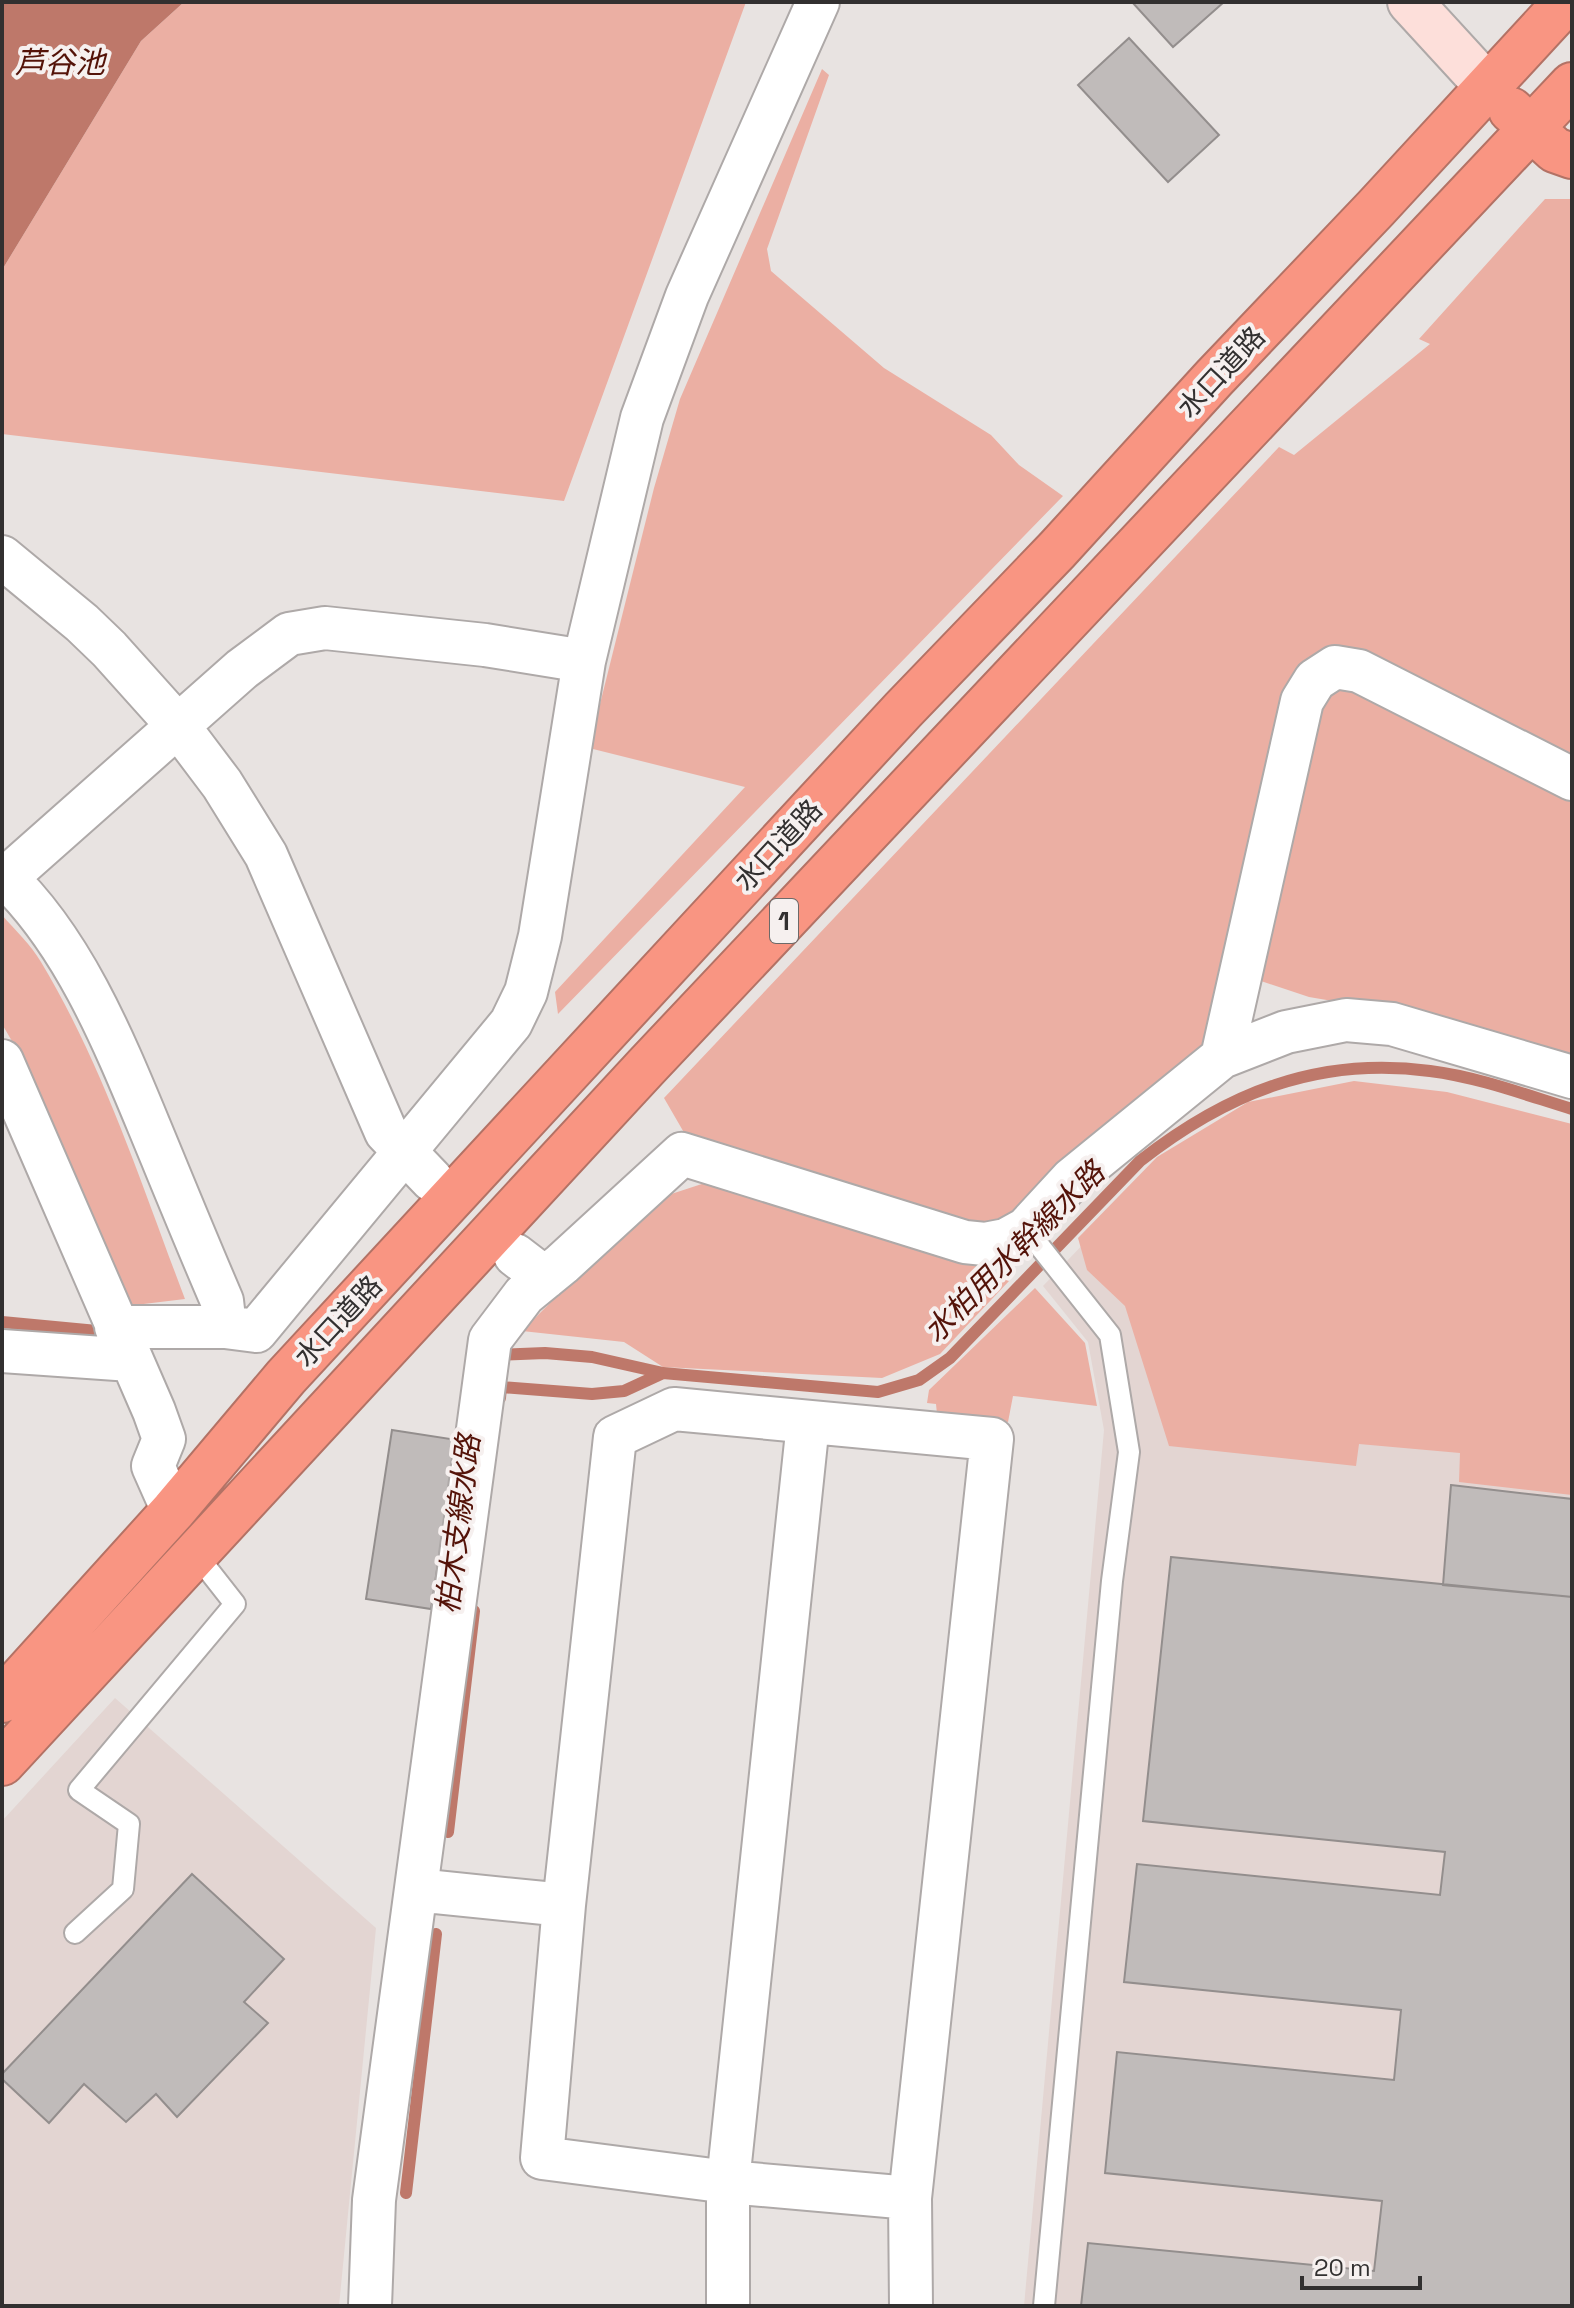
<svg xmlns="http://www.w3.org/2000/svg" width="1574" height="2308" font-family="'Space Grotesk','Noto Sans JP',sans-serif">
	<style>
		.built { fill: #e3d5d2 }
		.green { fill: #ebafa3 }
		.water { fill: #be786a }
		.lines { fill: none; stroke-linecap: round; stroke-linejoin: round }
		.stream { stroke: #be786a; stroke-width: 12 }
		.building { fill: #c0bbba; stroke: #938e8d; stroke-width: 2 }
		.lane-casing { stroke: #aea9a8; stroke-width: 24 }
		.street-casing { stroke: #aea9a8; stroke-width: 46 }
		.secondary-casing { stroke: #aea9a8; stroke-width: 48 }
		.highway-casing { stroke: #b37265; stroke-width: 48 }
		.lane { stroke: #fff; stroke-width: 20 }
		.street { stroke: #fff; stroke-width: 42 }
		.secondary { stroke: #fddfda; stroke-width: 44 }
		.highway { stroke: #f99582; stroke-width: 44 }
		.labels { text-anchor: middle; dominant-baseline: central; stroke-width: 8; stroke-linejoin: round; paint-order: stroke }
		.shield { fill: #f6f0ef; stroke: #6d6a69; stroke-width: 2 }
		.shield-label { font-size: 26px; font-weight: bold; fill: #323030 }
		.street-label { font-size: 28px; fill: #323030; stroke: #f6f0ef }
		.water-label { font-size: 30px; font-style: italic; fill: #541309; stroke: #f6f0ef }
	</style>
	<rect width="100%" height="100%" fill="#e8e3e1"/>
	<!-- built -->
	<path class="built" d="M1572 1127V2306H1024L1104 1430 1088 1342 1043 1286 1162 1162Z
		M115 1698 376 1928 339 2306H2V1821Z"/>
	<!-- green -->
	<path class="green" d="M184 2H746L564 501 2 434V270L141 41Z
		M822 69 829 75 767 249 771 271 884 368 991 435 1019 465 1063 496 558 1014 555 992 745 787 589 748 654 488 680 399Z
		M1545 199H1572V766L1388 669 1319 651 1281 709 1222 1023 1195 1060 1021 1215 966 1234 686 1136 664 1098 1279 447 1294 455 1430 344 1419 339Z
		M1338 672 1572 785V1065L1368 1007 1309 997 1258 980 1307 703Z
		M2 915C15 930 31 945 41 962 104 1067 142 1186 185 1299L127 1306 16 1048 2 1024Z
		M1354 1081 1447 1092 1572 1124V1495L1459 1482 1460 1453 1359 1444 1356 1466 1169 1446 1125 1306 1087 1270 1078 1238 1157 1157 1248 1102Z
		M717 1179 978 1261 1009 1281 940 1354 882 1378 663 1367 624 1342 522 1331 653 1200Z
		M1035 1288 1085 1343 1097 1406 1013 1396 1008 1422 937 1414 936 1404 927 1403 929 1390Z"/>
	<!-- water -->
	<path class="water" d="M2 2H184L141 41 2 270Z"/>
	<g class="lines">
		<!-- stream -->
		<path class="stream" d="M2 1322 97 1331
			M495 1355 545 1353 592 1357 663 1373 878 1392 919 1380 950 1358 1140 1161C1227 1093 1318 1056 1430 1071 1478 1077 1526 1095 1572 1109
			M500 1398 501 1387 592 1394 624 1391 663 1373
			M448 1832 474 1611
			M406 2193 436 1934"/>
	</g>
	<!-- building -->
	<path class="building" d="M1132 2H1224L1173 47Z
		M1129 38 1219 135 1168 182 1078 85Z
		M392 1430 457 1440 431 1609 366 1599Z
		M1451 1485 1572 1499V1597L1443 1585Z
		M1171 1557 1572 1597V2306H1081L1088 2243 1374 2271 1382 2201 1105 2173 1117 2052 1394 2080 1401 2010 1124 1982 1137 1864 1440 1895 1445 1852 1143 1821Z
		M192 1874 284 1959 244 2002 268 2023 177 2117 156 2094 126 2122 84 2084 49 2123 2 2079V2074Z"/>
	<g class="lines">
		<defs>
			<path id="lane" d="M1026 1229 1110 1335 1129 1452 1112 1581 1044 2306
				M75 1933 123 1889 129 1824 79 1790 235 1604 195 1553"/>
			<path id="street" d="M2 557 82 623 109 649 179 727 222 784 266 855 386 1132 432 1180
				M2 874C72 939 113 1039 149 1126 173 1184 197 1243 222 1301L225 1327
				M6 878 242 669 289 634 325 628 485 645 584 661
				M1222 1057 1302 701 1315 680 1335 667 1359 671 1572 779
				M2 1061 154 1411 164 1439 153 1466 173 1511
				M515 1255 545 1278
				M116 1327H225L256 1331 511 1023 526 992 540 936 584 661 642 418 687 296 818 2
				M2 1351 131 1360
				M416 1890 564 1905 615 1437 674 1409 992 1439 910 2198 911 2306
				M564 1905 542 2158 728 2182 910 2198
				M370 2306 374 2200 490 1340 524 1295 562 1264 682 1154 965 1242 985 1244 1006 1240 1026 1229 1072 1179 1222 1057 1286 1032 1346 1020 1392 1024 1572 1077
				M728 2306V2182L808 1423"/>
			<path id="secondary" d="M1410 2 1488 87"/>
			<path id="highway" d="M1511 110 1555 150 1572 156
				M2 1700 173 1511 286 1377 903 710 1057 550 1214 378 1376 208 1566 2
				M2 1763 646 1067 1572 85"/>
		</defs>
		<!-- lane casing -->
		<use href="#lane" class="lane-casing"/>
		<!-- street casing -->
		<use href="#street" class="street-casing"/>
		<!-- secondary casing -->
		<use href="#secondary" class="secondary-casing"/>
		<!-- highway casing -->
		<use href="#highway" class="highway-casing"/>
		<!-- lane -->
		<use href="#lane" class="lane"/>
		<!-- street -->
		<use href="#street" class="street"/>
		<!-- secondary -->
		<use href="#secondary" class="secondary"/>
		<!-- highway -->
		<use href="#highway" class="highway"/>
	</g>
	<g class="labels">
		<!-- shield labels -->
		<rect class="shield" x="770" y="899" width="28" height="44" rx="6"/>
		<g class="shield-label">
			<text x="784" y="921">1</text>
		</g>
		<!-- street labels -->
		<g class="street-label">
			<text transform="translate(1221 372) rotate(-47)">水口道路</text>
			<text transform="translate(778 845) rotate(-47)">水口道路</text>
			<text transform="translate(338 1321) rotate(-47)">水口道路</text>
		</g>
		<!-- water labels -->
		<g class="water-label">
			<text x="60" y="62">芦谷池</text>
			<text transform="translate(1014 1252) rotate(-45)">水柏用水幹線水路</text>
			<text transform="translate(458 1524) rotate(-83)">柏木支線水路</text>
		</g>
	</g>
	<!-- border -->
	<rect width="1574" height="2308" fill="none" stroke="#323030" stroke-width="8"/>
	<!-- scale -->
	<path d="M1302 2276v12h118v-12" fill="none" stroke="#323030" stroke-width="4"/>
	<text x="1314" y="2276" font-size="24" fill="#323030" stroke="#f6f0ef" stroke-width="6" paint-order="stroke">20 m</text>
</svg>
